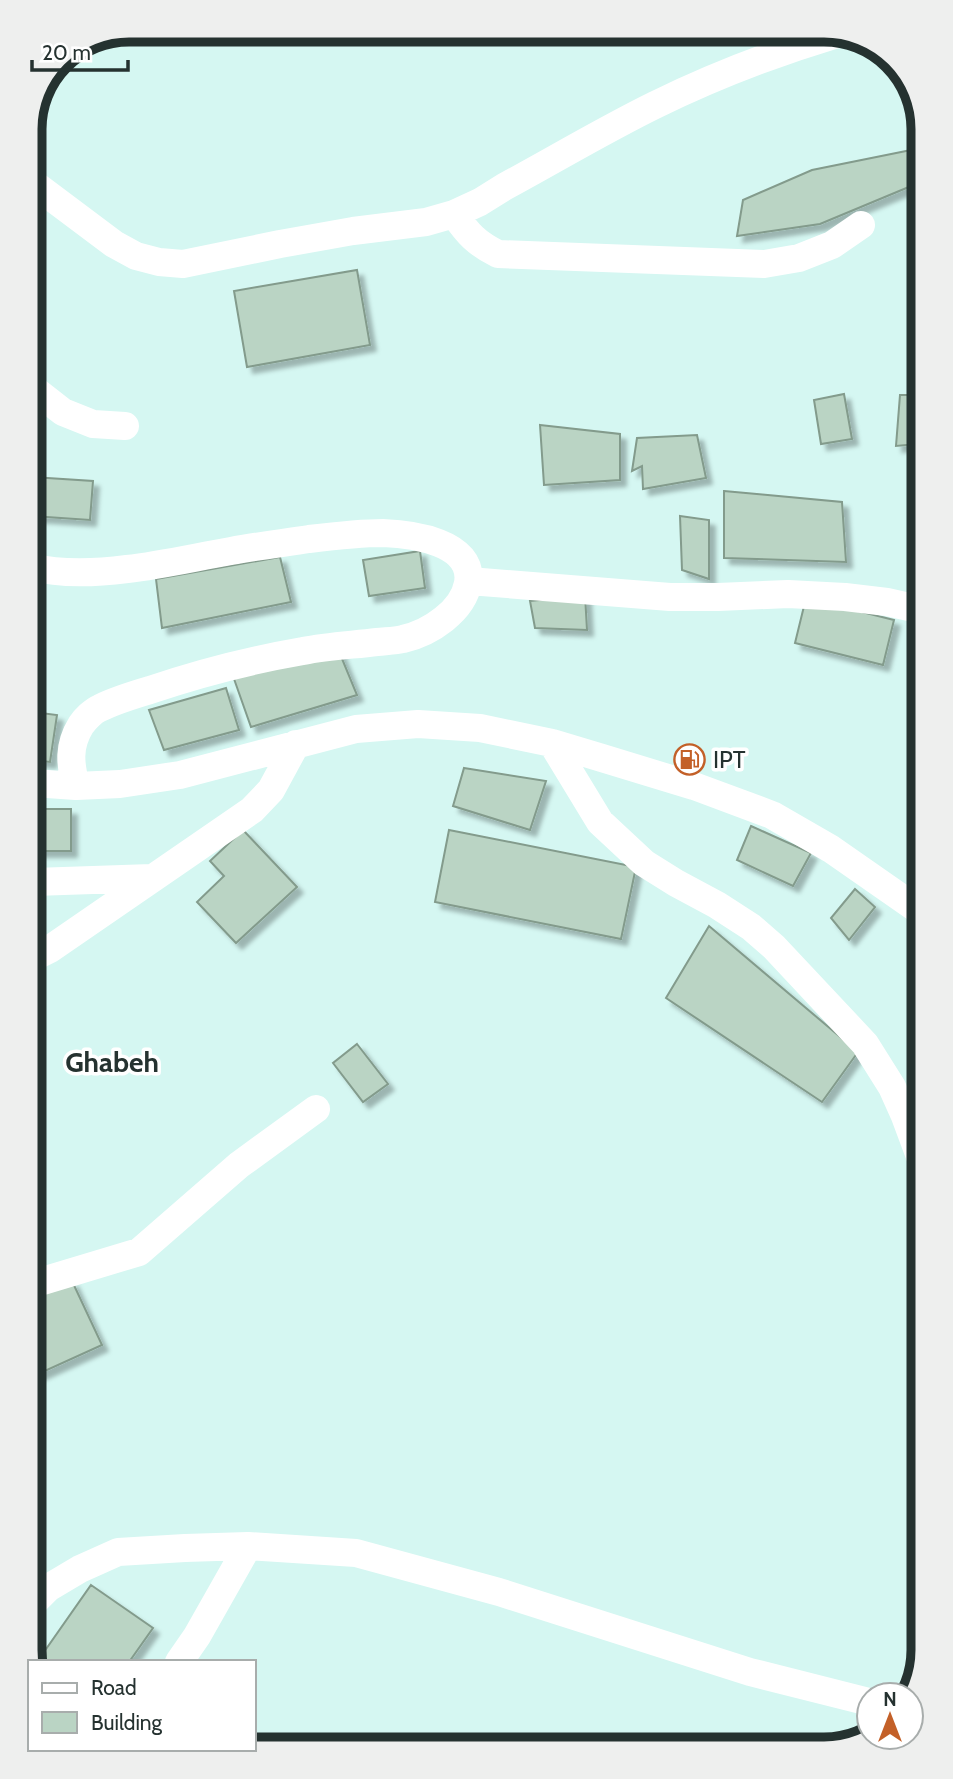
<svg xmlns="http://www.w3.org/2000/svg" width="953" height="1779" font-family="Cabin,sans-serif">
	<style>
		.building { fill: #bad4c4; stroke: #839b8c; stroke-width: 2; filter: url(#shadow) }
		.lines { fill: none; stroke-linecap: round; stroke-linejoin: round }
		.street { stroke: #fff; stroke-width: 28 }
		.labels { text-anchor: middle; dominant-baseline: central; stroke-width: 7; stroke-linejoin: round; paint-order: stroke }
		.poi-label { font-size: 24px; fill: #253230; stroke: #fff; text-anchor: start }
		.quarter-label { font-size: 28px; font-weight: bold; fill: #253230; stroke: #fff }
		.rim { fill: none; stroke: #253230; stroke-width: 9 }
	</style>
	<defs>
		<filter id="shadow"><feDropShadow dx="6" dy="6" stdDeviation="2" flood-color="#0004"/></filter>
	</defs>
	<rect width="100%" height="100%" fill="#d5f7f2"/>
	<!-- building -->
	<path class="building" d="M916 149V184L820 224 737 236 743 200 812 170Z
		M357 270 370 345 247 367 234 291Z
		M917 385V444L896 446 900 395H916Z
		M844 394 852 439 821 444 814 400Z
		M540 425 620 434V480L544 485Z
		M697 435 706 478 643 489 642 466 632 471 637 438Z
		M915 452H917V496Z
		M32 477 93 481 90 520 32 516Z
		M724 491 842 502 846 562 724 558Z
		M680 516 709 520V579L682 570Z
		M420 551 425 588 369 596 363 560Z
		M280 557 291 602 162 628 156 579Z
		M585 595 587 630 535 628 530 601Z
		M806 598 894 620 883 665 795 643Z
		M338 649 357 695 251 727 233 676Z
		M226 688 239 730 164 750 149 710Z
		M33 712 57 715 50 762 33 760Z
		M464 768 546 781 530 830 453 806Z
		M33 809H71V851H33Z
		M751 826 811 853 793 886 737 860Z
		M243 830 297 887 236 943 197 902 224 876 210 861Z
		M449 830 636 867 621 939 435 902Z
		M855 889 875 907 849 940 831 918Z
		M709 926 858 1052 822 1102 666 998Z
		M357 1044 388 1084 363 1102 333 1063Z
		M72 1281 102 1345 36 1375V1298Z
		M91 1585 153 1628 129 1662H37Z"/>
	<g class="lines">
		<!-- street -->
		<path class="street" d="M30 181 114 244 136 256 159 262 183 264 280 244 353 231 426 222 454 214 480 202 504 187C554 160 604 130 655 105 714 76 777 52 840 33
			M454 214C468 234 476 243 498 254L764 264 799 258 832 245 861 225
			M31 387 63 412 93 424 125 426
			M32 567C63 575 96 573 127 569 162 565 196 557 231 551 257 546 283 543 309 539 334 536 359 533 383 533 411 534 475 542 468 583 463 611 430 633 403 639 395 641 386 641 377 642 353 645 328 646 303 651 251 660 200 673 150 690 133 695 116 700 100 708 93 711 85 719 81 725 68 746 70 764 76 786
			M469 581 670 597H718L788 594 845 597 887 602 918 609
			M552 743 600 822 644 863 676 883 717 905 751 927 774 947 865 1044 892 1087 905 1116 921 1159
			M33 783 76 786 120 784 180 775 356 729 418 724 480 728 552 743 602 758 694 786 772 815 831 849 920 911
			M34 882 152 878
			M34 957 50 949 252 810 271 790 296 744
			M36 1283 139 1252 239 1165 316 1109
			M37 1599 48 1588 80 1569 118 1552 185 1548 248 1546 356 1553 499 1592 750 1672 869 1702
			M179 1662 197 1636 248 1546"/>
	</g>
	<!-- icons -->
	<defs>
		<symbol id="fuel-ring" viewBox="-11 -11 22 22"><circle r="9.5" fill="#fff" stroke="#c36028" stroke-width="1.5"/><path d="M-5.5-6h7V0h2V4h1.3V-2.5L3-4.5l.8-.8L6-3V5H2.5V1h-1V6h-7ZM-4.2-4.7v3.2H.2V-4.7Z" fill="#c36028"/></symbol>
	</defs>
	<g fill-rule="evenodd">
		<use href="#fuel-ring" x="672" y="742" width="35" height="35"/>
	</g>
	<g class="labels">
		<!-- poi labels -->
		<g class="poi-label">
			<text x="713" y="759">IPT</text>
		</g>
		<!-- quarter labels -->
		<g class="quarter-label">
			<text x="112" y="1062">Ghabeh</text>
		</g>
	</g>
	<!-- crop -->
	<path d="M0 0H953V1779H0ZM129 42H824A87 87 0 0 1 911 129V1650A87 87 0 0 1 824 1737H129A87 87 0 0 1 42 1650V129A87 87 0 0 1 129 42Z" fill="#eeefee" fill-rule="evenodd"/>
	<path class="rim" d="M129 42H824A87 87 0 0 1 911 129V1650A87 87 0 0 1 824 1737H129A87 87 0 0 1 42 1650V129A87 87 0 0 1 129 42Z"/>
	<!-- legend -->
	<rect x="28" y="1660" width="228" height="91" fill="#ffffff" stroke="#a8adac" stroke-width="2"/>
	<rect x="42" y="1683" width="35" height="10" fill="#ffffff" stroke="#a8adac" stroke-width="2"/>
	<text x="91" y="1695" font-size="21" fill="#253230">Road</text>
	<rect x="42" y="1712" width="35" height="21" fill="#bad4c4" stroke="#a8adac" stroke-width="2"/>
	<text x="91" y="1730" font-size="21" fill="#253230">Building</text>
	<!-- north arrow -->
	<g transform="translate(890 1716)"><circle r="33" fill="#ffffff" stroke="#a8adac" stroke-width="2"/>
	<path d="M0-5L12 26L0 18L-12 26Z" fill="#c36028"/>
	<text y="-10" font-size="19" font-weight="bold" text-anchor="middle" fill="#253230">N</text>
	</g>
	<!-- scale -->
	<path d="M32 60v10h96v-10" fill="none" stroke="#253230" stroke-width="3.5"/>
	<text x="42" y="60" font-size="21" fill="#253230" stroke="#ffffff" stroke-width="5" paint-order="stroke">20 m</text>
</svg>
